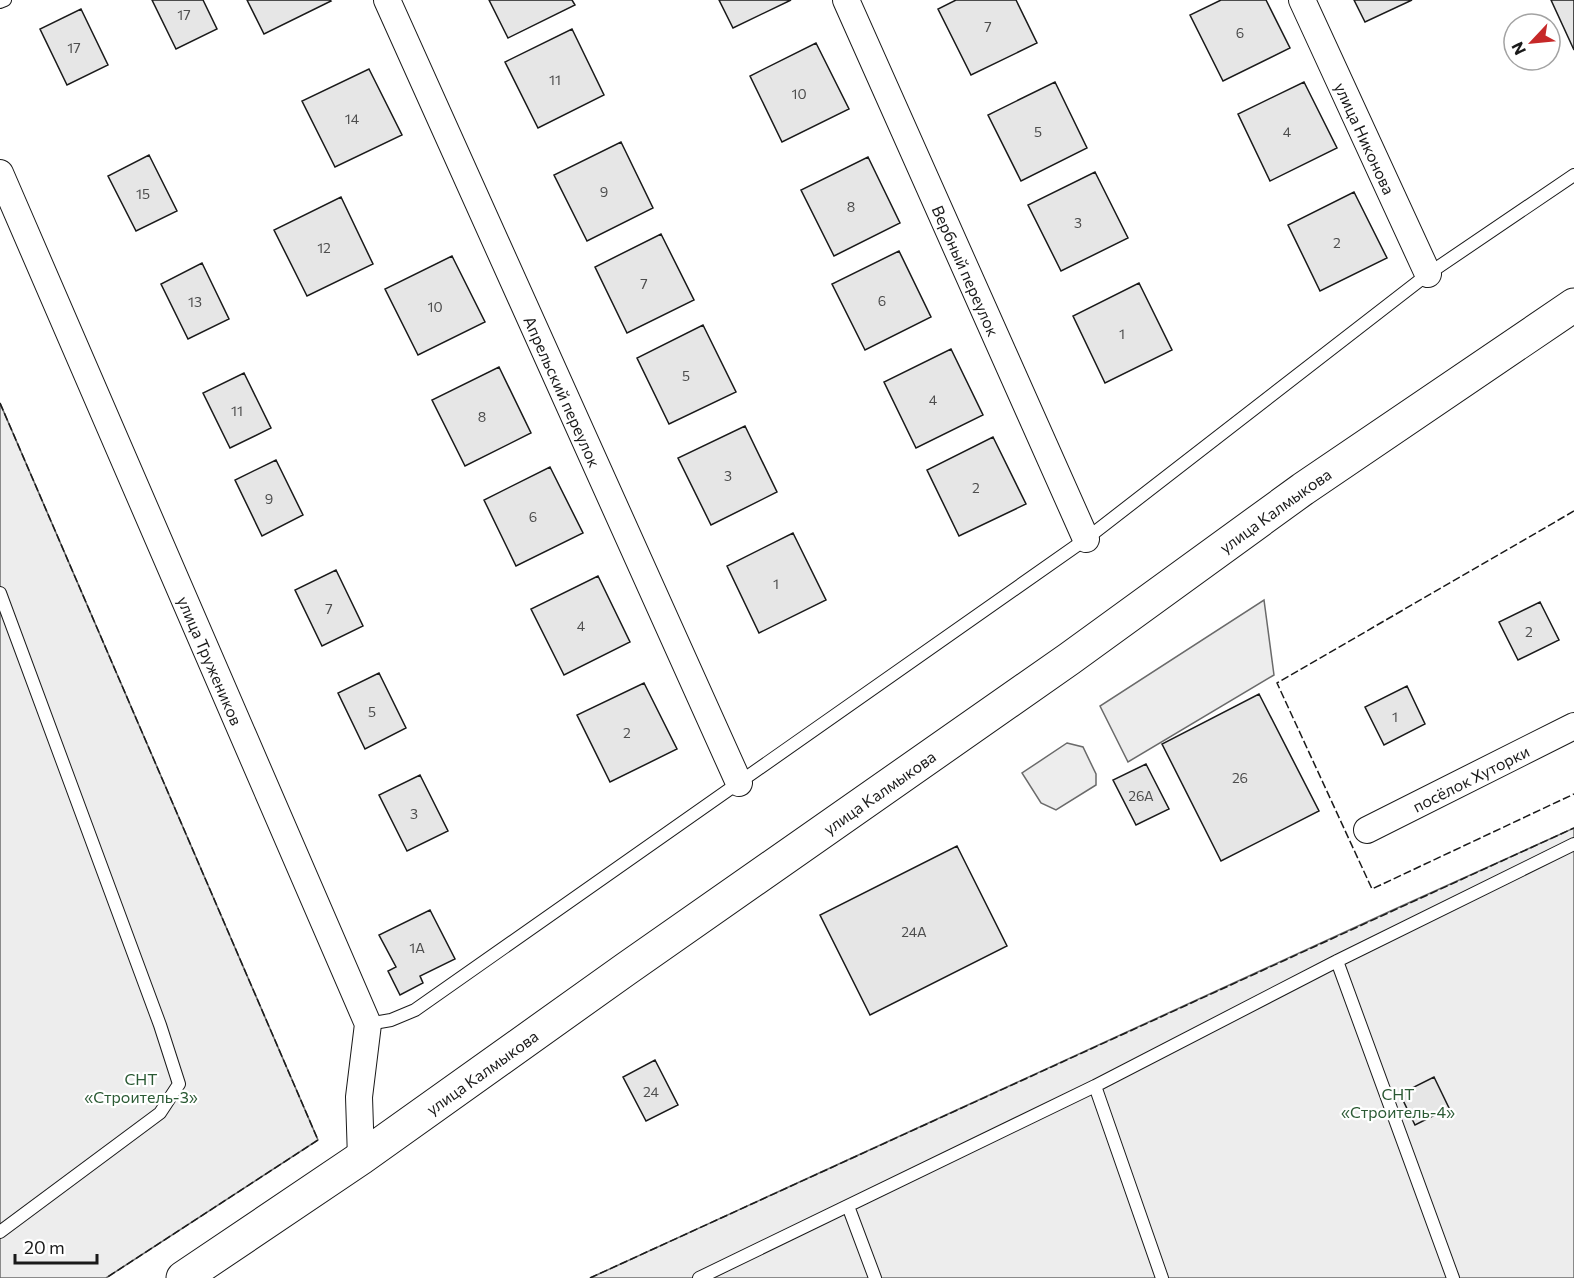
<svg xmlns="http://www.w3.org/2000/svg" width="1574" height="1278" font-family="Commissioner,sans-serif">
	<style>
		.built { fill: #ededed; stroke: #6a6a6a; stroke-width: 1.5 }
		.building { fill: #e6e6e6; stroke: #1a1a1a; stroke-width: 1.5 }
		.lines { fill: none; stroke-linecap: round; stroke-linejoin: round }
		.service-casing { stroke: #1a1a1a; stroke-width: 14 }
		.minor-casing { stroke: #1a1a1a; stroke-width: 28 }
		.secondary-casing { stroke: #1a1a1a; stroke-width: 35 }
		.service { stroke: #fff; stroke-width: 12 }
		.minor { stroke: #fff; stroke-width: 26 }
		.secondary { stroke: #fff; stroke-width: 33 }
		.fence { stroke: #1a1a1a; stroke-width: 1.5; stroke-dasharray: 8 3; stroke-linecap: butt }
		.labels { text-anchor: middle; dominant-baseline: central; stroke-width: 4.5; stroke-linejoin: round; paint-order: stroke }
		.number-label { font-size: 14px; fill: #4d4d4d }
		.street-label { font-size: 16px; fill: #1a1a1a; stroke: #fff }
		.park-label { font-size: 16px; fill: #2b5a34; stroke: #fff }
	</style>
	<rect width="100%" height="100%" fill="#fff"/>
	<!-- built -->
	<path class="built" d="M0 403 318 1140 106 1278H0Z
		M1264 600 1274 675 1128 762 1100 706Z
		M1067 743 1083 747 1096 774V785L1056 810 1041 803 1022 773Z
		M1574 828V1278H590L1395 909Z"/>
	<!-- building -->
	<path class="building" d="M152 0H203L217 29 176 49Z
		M247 0H330L331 1 264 34Z
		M489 0H572L575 5 508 38Z
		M719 0H791L733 28Z
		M956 0H1016L1037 43 971 75 938 9Z
		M1221 0H1266L1290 48 1223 81 1190 15Z
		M1354 0H1412L1365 22Z
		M1551 0H1574V50Z
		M81 9 108 65 67 85 40 29Z
		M572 29 604 95 538 128 505 62Z
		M816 43 849 109 782 142 750 76Z
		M369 69 402 135 335 167 302 101Z
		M1055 82 1087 148 1021 181 988 115Z
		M1304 82 1337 148 1270 181 1238 114Z
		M621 142 653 208 587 241 554 175Z
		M149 155 177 211 136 231 108 176Z
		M868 157 900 223 834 256 801 190Z
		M1095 172 1128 238 1061 271 1028 205Z
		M1354 192 1387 258 1320 291 1288 225Z
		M341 197 373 264 307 296 274 230Z
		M661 234 694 300 627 333 595 267Z
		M899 251 931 317 865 350 832 284Z
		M452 256 485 322 418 355 385 289Z
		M202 263 229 319 188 339 161 284Z
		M1139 283 1172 350 1105 383 1073 316Z
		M703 325 736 392 669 424 637 358Z
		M951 349 983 415 916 448 884 382Z
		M499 367 531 433 465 466 432 400Z
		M244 373 271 428 230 448 203 393Z
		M745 426 777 492 711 525 678 458Z
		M993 437 1026 504 959 536 927 470Z
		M276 460 303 515 262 536 235 480Z
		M550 467 583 533 516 566 484 500Z
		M793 533 826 600 759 633 727 566Z
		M336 570 363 626 322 646 295 590Z
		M598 576 630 642 564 675 531 609Z
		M1540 602 1559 640 1518 660 1499 622Z
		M379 673 406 728 365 749 338 693Z
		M644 683 677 749 610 782 577 715Z
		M1407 686 1425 724 1384 745 1365 707Z
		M1259 694 1319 811 1221 861 1162 744Z
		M1146 764 1169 809 1136 825 1113 780Z
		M420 775 448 831 407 851 379 795Z
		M957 846 1007 946 870 1015 820 915Z
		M430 910 455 959 420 976 423 983 400 995 388 971 396 967 379 935Z
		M655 1060 678 1105 646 1121 623 1077Z
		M1434 1077 1449 1108 1415 1125 1400 1094Z"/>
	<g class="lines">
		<defs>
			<path id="service" d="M0 2 5 0
				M0 593 160 1025 179 1084 160 1113 0 1232
				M1337 961 1453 1278
				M368 1024 391 1020 415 1010 1086 539 1428 274 1574 175
				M1095 1086 1162 1278
				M848 1206 875 1278
				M699 1278 1095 1086 1337 961 1574 844"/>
			<g id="minor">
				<path id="s1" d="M387 0 739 783"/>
				<path id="s2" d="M846 0 1086 539"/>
				<path id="s3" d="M1302 0 1428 274"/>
				<path id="s4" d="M0 173 368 1024 359 1097 361 1158"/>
				<path id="s5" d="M1367 830 1574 726"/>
			</g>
			<g id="secondary">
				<path id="s6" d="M183 1278 361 1158 626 969 1069 659 1303 489 1574 305"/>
			</g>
		</defs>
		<!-- service casing -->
		<use href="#service" class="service-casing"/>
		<!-- minor casing -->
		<use href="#minor" class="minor-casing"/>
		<!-- secondary casing -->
		<use href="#secondary" class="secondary-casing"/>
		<!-- service -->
		<use href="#service" class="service"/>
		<!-- minor -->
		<use href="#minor" class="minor"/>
		<!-- secondary -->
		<use href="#secondary" class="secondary"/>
		<!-- fence -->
		<path class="fence" d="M0 403 318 1140 106 1278
			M1574 511 1277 683 1372 889 1574 794
			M590 1278 1574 828"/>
	</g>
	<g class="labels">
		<!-- number labels -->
		<g class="number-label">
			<text x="184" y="14">17</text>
			<text x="988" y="26">7</text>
			<text x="1240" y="32">6</text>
			<text x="74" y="47">17</text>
			<text x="555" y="79">11</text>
			<text x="799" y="93">10</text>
			<text x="352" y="118">14</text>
			<text x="1038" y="131">5</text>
			<text x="1287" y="131">4</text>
			<text x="604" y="191">9</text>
			<text x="143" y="193">15</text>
			<text x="851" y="206">8</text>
			<text x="1078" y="222">3</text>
			<text x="1337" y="242">2</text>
			<text x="324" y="247">12</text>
			<text x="644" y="283">7</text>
			<text x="882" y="300">6</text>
			<text x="195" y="301">13</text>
			<text x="435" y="306">10</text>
			<text x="1122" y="333">1</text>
			<text x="686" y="375">5</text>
			<text x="933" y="399">4</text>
			<text x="237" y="410">11</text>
			<text x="482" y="416">8</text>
			<text x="728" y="475">3</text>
			<text x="976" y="487">2</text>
			<text x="269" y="498">9</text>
			<text x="533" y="516">6</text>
			<text x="776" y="583">1</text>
			<text x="329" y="608">7</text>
			<text x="581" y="625">4</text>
			<text x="1529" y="631">2</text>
			<text x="372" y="711">5</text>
			<text x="1395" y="716">1</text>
			<text x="627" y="732">2</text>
			<text x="1240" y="777">26</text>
			<text x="1141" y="795">26А</text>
			<text x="414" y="813">3</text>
			<text x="914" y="931">24А</text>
			<text x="417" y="947">1А</text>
			<text x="651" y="1091">24</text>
		</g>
		<!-- street labels -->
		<g class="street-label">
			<text stroke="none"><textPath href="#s3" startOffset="152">улица Никонова</textPath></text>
			<text stroke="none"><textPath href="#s2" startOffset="296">Вербный переулок</textPath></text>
			<text stroke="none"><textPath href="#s1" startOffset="429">Апрельский переулок</textPath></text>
			<text stroke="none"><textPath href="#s6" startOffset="1335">улица Калмыкова</textPath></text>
			<text stroke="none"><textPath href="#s4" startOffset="531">улица Тружеников</textPath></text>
			<text stroke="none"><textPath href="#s5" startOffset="116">посёлок Хуторки</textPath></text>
			<text stroke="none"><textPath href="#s6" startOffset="849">улица Калмыкова</textPath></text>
			<text stroke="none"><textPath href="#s6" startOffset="363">улица Калмыкова</textPath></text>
		</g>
		<!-- park labels -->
		<g class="park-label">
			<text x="141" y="1078">СНТ<tspan x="141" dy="18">«Строитель-3»</tspan></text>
			<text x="1398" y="1093">СНТ<tspan x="1398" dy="18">«Строитель-4»</tspan></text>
		</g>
	</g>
	<!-- north arrow -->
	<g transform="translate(1532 42) rotate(244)"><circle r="28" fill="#ffffff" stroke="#a3a3a3" stroke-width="1.5"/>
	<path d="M0-4.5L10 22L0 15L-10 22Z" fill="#c62828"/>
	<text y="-9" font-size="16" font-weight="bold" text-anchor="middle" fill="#1a1a1a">N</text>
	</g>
	<!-- scale -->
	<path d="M15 1254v9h82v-9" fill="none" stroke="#1a1a1a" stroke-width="3"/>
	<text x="24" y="1254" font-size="18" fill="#1a1a1a" stroke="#ffffff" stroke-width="4.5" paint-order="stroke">20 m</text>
</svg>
